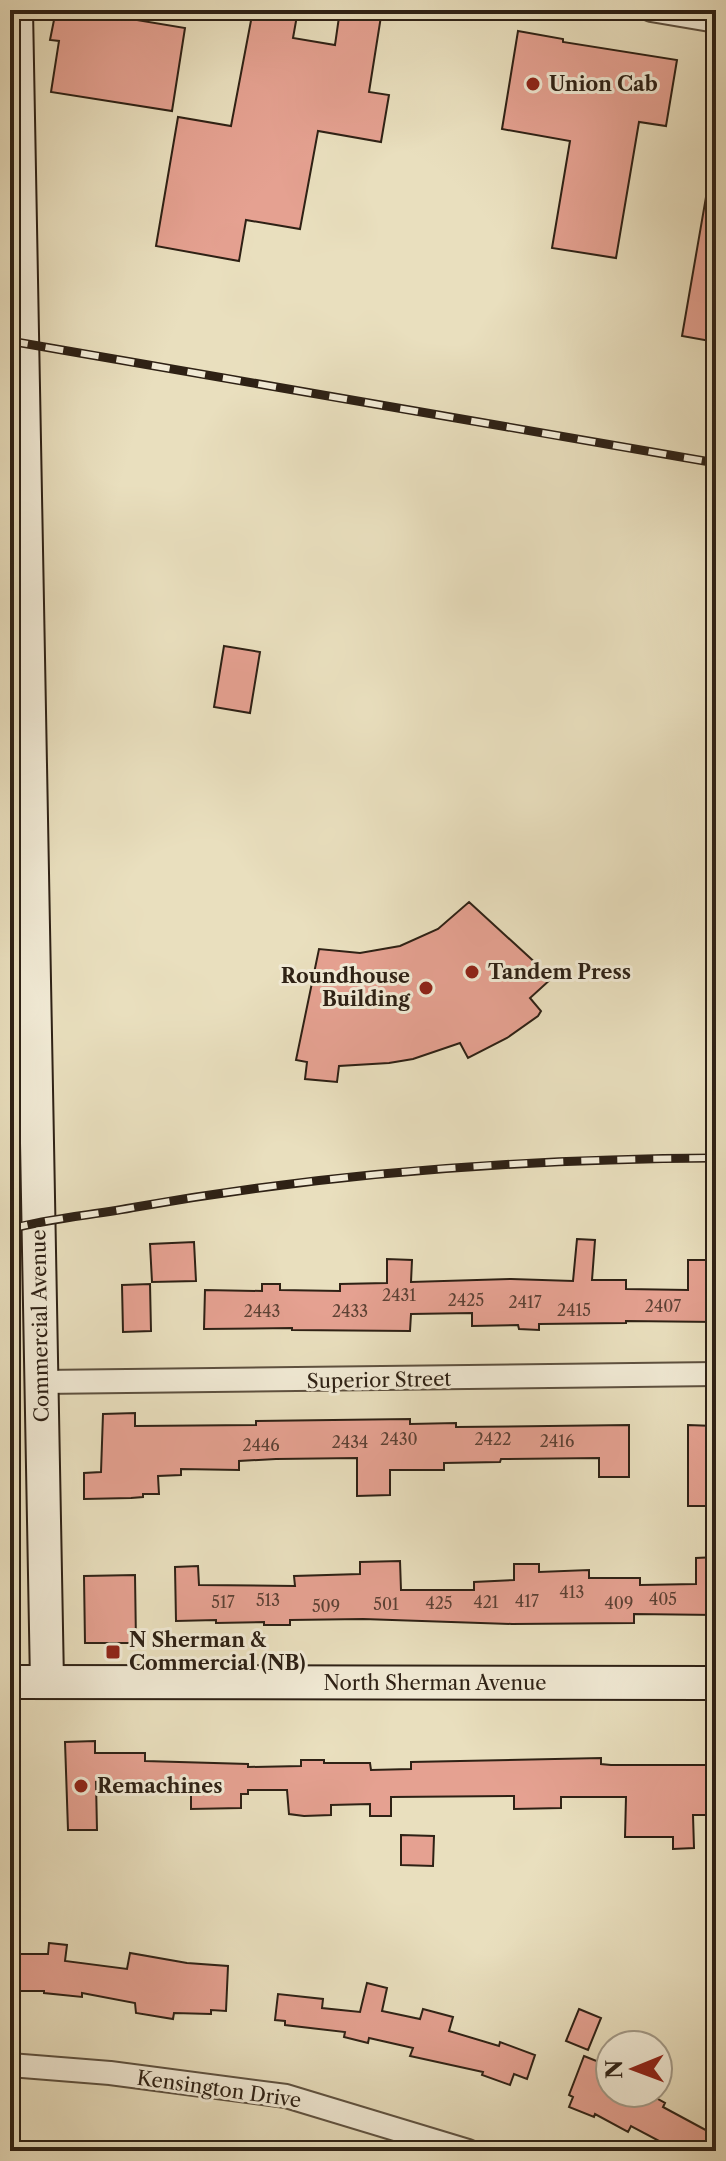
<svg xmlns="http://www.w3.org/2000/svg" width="726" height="2161" font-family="'Libre Caslon Text',serif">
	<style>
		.building { fill: #e5a191; stroke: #2e2115; stroke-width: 2 }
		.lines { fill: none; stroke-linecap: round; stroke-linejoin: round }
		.street-casing { stroke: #5d503f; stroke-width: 26 }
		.secondary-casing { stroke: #2e2115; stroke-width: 36 }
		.street { stroke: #f1ead5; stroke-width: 22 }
		.secondary { stroke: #f1ead5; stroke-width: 32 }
		.rail-casing { stroke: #2e2115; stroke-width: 9 }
		.rail { stroke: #f1ead5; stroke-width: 6; stroke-dasharray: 18; stroke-linecap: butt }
		.poi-dot { fill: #8f2418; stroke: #f1ead5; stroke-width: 3 }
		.labels { text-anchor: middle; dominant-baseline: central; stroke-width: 6; stroke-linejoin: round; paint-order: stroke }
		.number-label { font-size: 16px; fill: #5c4134 }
		.poi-label { font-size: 20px; font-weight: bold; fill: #2e2115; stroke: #f1ead5; text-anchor: start }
		.street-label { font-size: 20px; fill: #2e2115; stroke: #f1ead5 }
	</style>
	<rect width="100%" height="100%" fill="#e9dfbe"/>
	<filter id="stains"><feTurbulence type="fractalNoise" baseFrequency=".0025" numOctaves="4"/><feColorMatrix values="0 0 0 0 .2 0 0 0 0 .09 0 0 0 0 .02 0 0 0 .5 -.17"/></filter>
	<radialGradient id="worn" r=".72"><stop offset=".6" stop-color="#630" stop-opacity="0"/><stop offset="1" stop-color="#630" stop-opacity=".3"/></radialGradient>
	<!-- building -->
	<path class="building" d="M56 10H77L185 28 172 111 51 92 59 41 50 40Z
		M253 10H298L293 38 335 45 340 10H382L369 92 389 95 381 142 318 131 300 229 246 220 239 261 156 246 178 117 231 126Z
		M518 31 563 39V42L677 60 666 126 639 122 616 258 552 248 570 141 502 129Z
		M706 197 716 198V342L682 336Z
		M224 646 260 652 250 713 214 707Z
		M469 902 552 978 530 998 541 1011 538 1016 507 1038 468 1058 460 1043 413 1059 389 1063 339 1066 337 1082 305 1079 307 1062 296 1060 319 949 360 953 400 946 438 929Z
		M577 1239 595 1240 592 1280H626V1289L688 1290V1260H709V1284H716V1322L626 1321V1323L539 1324V1330L519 1329 518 1325 472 1326V1313L411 1314 410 1331 292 1330V1328L204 1329 205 1290 262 1291V1284H280V1290L340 1291V1284L387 1283V1259L412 1260 411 1282 511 1279 573 1281Z
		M194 1242 196 1281 152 1282 150 1244Z
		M150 1284 151 1331 123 1332 122 1285Z
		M135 1413V1426L256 1425V1421L410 1419V1424L456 1423V1427L629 1425V1477H599V1458L501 1459 500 1462 444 1463V1470H390V1495L357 1496V1458L276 1459 239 1461V1470L181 1469V1475L158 1476 159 1494H143V1497L131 1498 84 1499V1473L101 1472 103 1414Z
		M688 1425 714 1426V1506H688Z
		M716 1557V1615L634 1614V1623L512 1624 363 1619 290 1620V1625H264V1622L216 1623V1620L176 1621 175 1567 198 1566 199 1585 295 1586 294 1576 360 1574V1562L400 1561 401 1590H474V1582L514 1580V1564H539V1572L589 1570V1578H640V1585L696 1584V1558Z
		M135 1575 136 1643H85L84 1576Z
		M95 1741V1753H145V1761L248 1764V1767L301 1766V1760H324V1763H370L371 1770 411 1769V1762L601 1758V1764L611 1765H716V1805L709 1806 708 1815H693L694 1848 673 1849V1837H625L626 1797H561V1808L514 1809V1796L391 1797V1816H370V1804L331 1805V1815L304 1816 289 1814 287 1790H248V1794H241V1808L191 1809V1792H159V1782H96L97 1830H68L65 1742Z
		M401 1835 434 1836 433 1866 401 1865Z
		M49 1943 67 1945 65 1961 127 1969 130 1953 187 1963 228 1966 226 2011 211 2010V2014L174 2013 173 2019 136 2013 135 2003 82 1993V1997L44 1993V1991H10V1954H48Z
		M367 1983 387 1988 382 2011 420 2019 423 2009 453 2017 449 2031 499 2046 500 2042 535 2055 527 2079 514 2074 510 2085 482 2075 483 2072 410 2056 413 2048 369 2038 368 2043 344 2037 345 2032 285 2025V2021L275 2020 278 1994 323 1999 322 2008 360 2012Z
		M579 2009 601 2018 588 2050 566 2041Z
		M584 2056 604 2064 601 2072 610 2076V2093H647L665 2103 663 2107 715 2135 707 2151H678L631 2126 628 2132 595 2114 594 2117 569 2107 573 2097 569 2095Z"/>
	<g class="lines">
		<defs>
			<path id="street" d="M651 10 716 21
				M41 1382 716 1374
				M10 2065 110 2073 286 2096 468 2151"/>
			<path id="secondary" d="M16 10 47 1682
				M10 1682 716 1683"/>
		</defs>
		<!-- street casing -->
		<use href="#street" class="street-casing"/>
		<!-- secondary casing -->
		<use href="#secondary" class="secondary-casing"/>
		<!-- street -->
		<use href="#street" class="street"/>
		<!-- secondary -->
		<use href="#secondary" class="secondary"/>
		<defs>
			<path id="rail" d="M10 341 716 463
				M10 1229C51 1218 94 1215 136 1207 328 1173 521 1159 716 1158"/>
		</defs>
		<!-- rail casing -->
		<use href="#rail" class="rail-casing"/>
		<!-- rail -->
		<use href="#rail" class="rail"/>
	</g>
	<!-- markers -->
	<g class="poi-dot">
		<circle cx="533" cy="84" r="8"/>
		<circle cx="472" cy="972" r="8"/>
		<circle cx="426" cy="988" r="8"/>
		<rect x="105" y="1644" width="16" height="16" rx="4"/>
		<circle cx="81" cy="1786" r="8"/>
	</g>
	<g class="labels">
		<!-- number labels -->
		<g class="number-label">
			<text x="399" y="1295">2431</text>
			<text x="466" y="1300">2425</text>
			<text x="525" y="1302">2417</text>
			<text x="663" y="1306">2407</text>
			<text x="574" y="1310">2415</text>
			<text x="262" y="1311">2443</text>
			<text x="350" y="1311">2433</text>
			<text x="399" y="1439">2430</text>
			<text x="493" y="1439">2422</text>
			<text x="557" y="1441">2416</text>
			<text x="350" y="1442">2434</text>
			<text x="261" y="1445">2446</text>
			<text x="572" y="1592">413</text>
			<text x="663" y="1599">405</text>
			<text x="268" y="1600">513</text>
			<text x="527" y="1601">417</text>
			<text x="223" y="1602">517</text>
			<text x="486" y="1602">421</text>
			<text x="439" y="1603">425</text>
			<text x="619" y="1603">409</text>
			<text x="386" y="1604">501</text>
			<text x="326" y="1606">509</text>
		</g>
		<!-- poi labels -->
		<g class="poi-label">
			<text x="549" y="84">Union Cab</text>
			<text x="488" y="972">Tandem Press</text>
			<text x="410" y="976" text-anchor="end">Roundhouse<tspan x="410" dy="23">Building</tspan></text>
			<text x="129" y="1640">N Sherman &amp;<tspan x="129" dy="23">Commercial (NB)</tspan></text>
			<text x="97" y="1786">Remachines</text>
		</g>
		<!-- street labels -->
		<g class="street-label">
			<text transform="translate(40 1326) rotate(-91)">Commercial Avenue</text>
			<text transform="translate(379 1380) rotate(-1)">Superior Street</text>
			<text x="435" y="1683">North Sherman Avenue</text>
			<text transform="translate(219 2089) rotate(8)">Kensington Drive</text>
		</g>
	</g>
	<!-- margin -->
	<rect width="726" height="2161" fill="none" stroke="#e9dfbe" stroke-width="40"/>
	<rect x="12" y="12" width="702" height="2137" fill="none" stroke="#2e2115" stroke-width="4"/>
	<rect x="20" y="20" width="686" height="2121" fill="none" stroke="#2e2115" stroke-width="2"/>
	<!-- north arrow -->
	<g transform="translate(634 2069) rotate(269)"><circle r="38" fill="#f1ead5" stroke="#a39a88" stroke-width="2"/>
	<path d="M0-6L14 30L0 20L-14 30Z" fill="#8f2418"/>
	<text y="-12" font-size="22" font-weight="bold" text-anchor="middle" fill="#2e2115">N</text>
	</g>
	<rect width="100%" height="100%" filter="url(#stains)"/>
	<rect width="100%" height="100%" fill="url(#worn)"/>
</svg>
